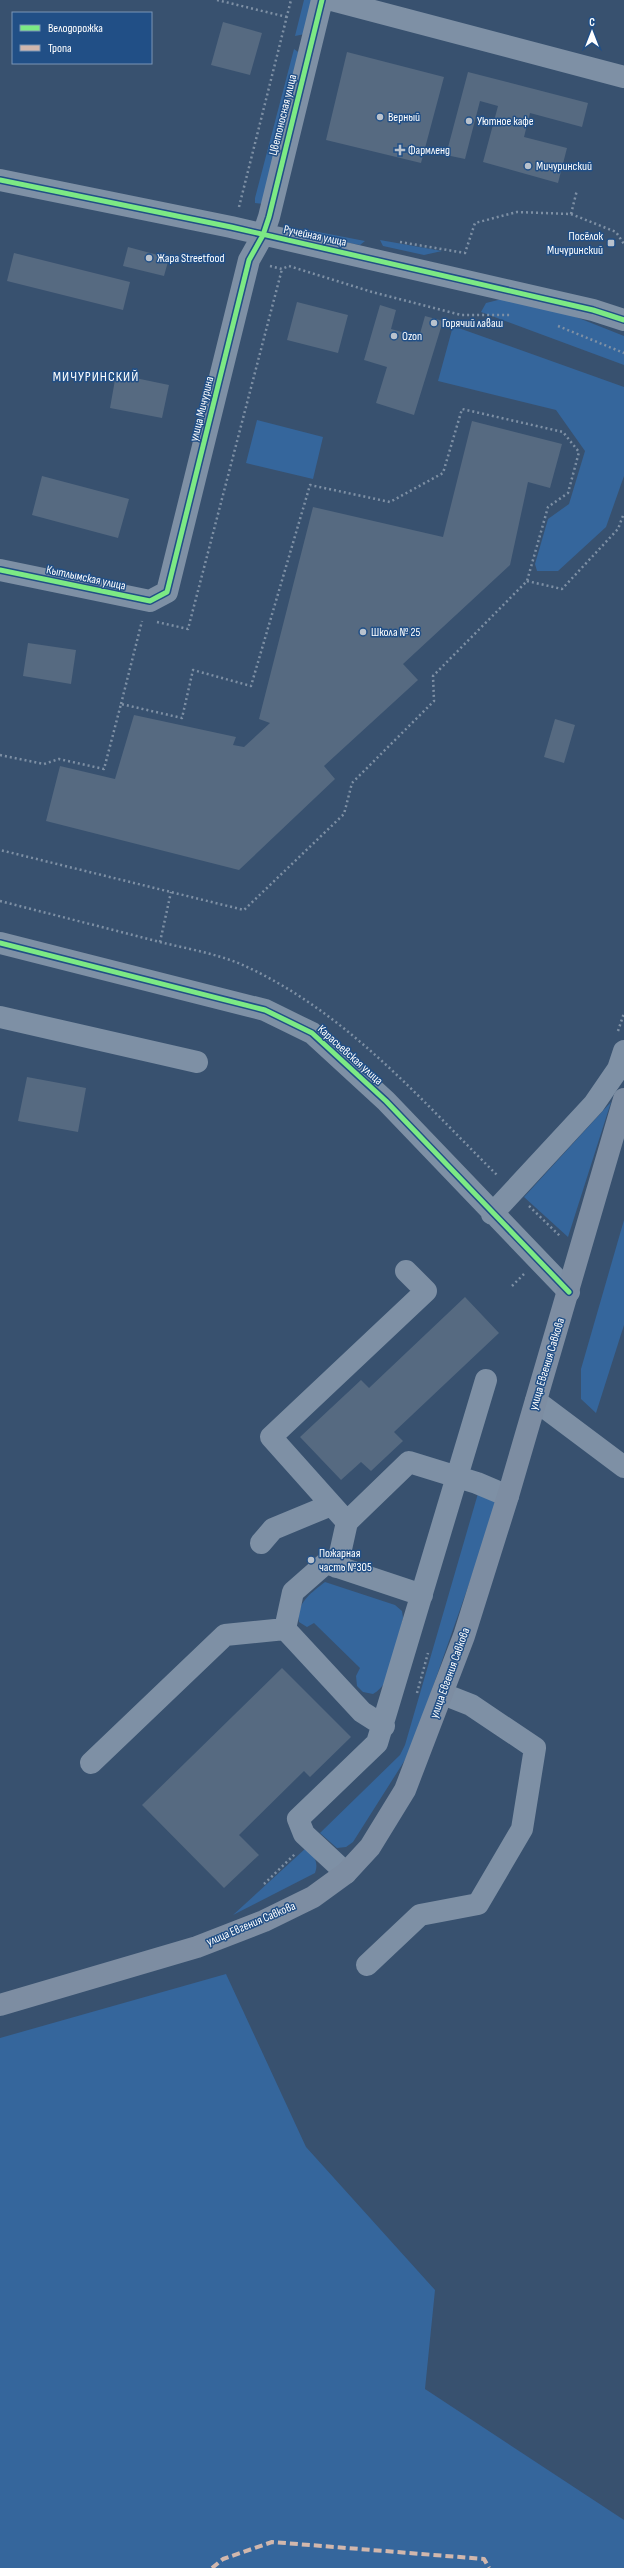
<svg xmlns="http://www.w3.org/2000/svg" width="624" height="2568" font-family="'Sofia Sans Condensed',sans-serif">
	<style>
		.green { fill: #35669c }
		.building { fill: #566a81 }
		.lines { fill: none; stroke-linecap: round; stroke-linejoin: round }
		.path { stroke: #7e90a5; stroke-width: 2.5; stroke-dasharray: 2 3; stroke-linecap: butt }
		.minor { stroke: #7e90a5; stroke-width: 22 }
		.major { stroke: #7d8da2; stroke-width: 22 }
		.quiet { stroke: #d1b7ad; stroke-width: 4; stroke-dasharray: 8 4; stroke-linecap: butt }
		.cycleway-casing { stroke: #214f86; stroke-width: 8 }
		.cycleway { stroke: #7ce984; stroke-width: 5 }
		.poi-dot { fill: #b9c2cd; stroke: #214f86; stroke-width: 1.5 }
		.labels { text-anchor: middle; dominant-baseline: central; stroke-width: 3; stroke-linejoin: round; paint-order: stroke }
		.street-label { font-size: 12px; fill: #fff; stroke: #214f86 }
		.poi-label { font-size: 12px; fill: #fff; stroke: #214f86; text-anchor: start }
		.quarter-label { font-size: 14px; letter-spacing: 1px; fill: #fff; stroke: #214f86 }
	</style>
	<rect width="100%" height="100%" fill="#38516f"/>
	<!-- green -->
	<path class="green" d="M304 0H314L305 34 295 36Z
		M294 49 301 54 263 204 255 203V198Z
		M308 230 365 241 360 245 307 235Z
		M380 240 442 251 424 255 383 246Z
		M506 298 561 311 624 336V365L481 312 486 303Z
		M453 326 624 387V476L606 527 558 571H537L535 564 548 519 569 504 585 451 556 410 438 381Z
		M257 420 323 437 313 479 246 463Z
		M611 1102 568 1237 524 1197Z
		M624 1220V1325L596 1413 581 1399V1369Z
		M479 1490 493 1498 496 1507 410 1752 353 1842 346 1847 337 1848 320 1833 400 1755 405 1745Z
		M325 1582 395 1605 402 1611 403 1618C397 1641 395 1682 373 1694L363 1692 357 1686 356 1676 360 1668 314 1623 307 1627 299 1622C296 1603 311 1593 325 1582Z
		M306 1848C314 1856 319 1862 315 1873L233 1915Z
		M226 1974 306 2147 435 2290 425 2389 624 2520V2568H0V2038Z"/>
	<!-- building -->
	<path class="building" d="M223 22 262 33 250 75 211 65Z
		M347 52 444 77 421 163 326 140Z
		M468 72 588 103 582 127 530 113 524 137 567 148 558 183 483 162 498 106 480 101 465 159 446 155Z
		M128 247 169 258 164 276 123 266Z
		M14 253 130 282 123 310 7 281Z
		M297 302 348 315 338 353 287 340Z
		M380 305 396 310 391 329 419 337 425 316 443 321 414 415 376 403 387 367 364 360Z
		M116 374 169 385 162 418 110 408Z
		M472 421 562 444 550 488 528 482 510 565 403 664 418 680 324 766 335 779 239 870 46 821 60 766 115 779 134 715 236 737 233 745 244 747 270 723 259 719 313 507 443 537Z
		M42 476 129 499 118 538 32 515Z
		M28 643 76 650 71 684 23 676Z
		M555 719 575 725 564 763 544 757Z
		M27 1077 86 1088 78 1132 18 1121Z
		M465 1297 499 1333 394 1432 403 1441 371 1471 361 1462 341 1480 300 1437 361 1380 369 1388Z
		M282 1668 351 1737 310 1777 304 1771 239 1835 259 1855 224 1888 142 1805Z"/>
	<g class="lines">
		<!-- path -->
		<path class="path" d="M217 0 287 17
			M239 207 291 0
			M571 214 577 190
			M400 242 465 253 475 223 517 212 571 214 616 232 624 244
			M270 266 282 269 289 266 372 292 461 315H511
			M558 326 624 353
			M527 581 562 589 618 529 624 513
			M157 622 188 629 282 269
			M121 704 142 621
			M0 755 44 764 59 759 104 769 121 704 182 718 193 670 251 686 310 485 390 502 443 473 462 409 563 432 579 452 568 493 548 507 527 581 433 676 434 701 352 783 344 814 244 910 0 850
			M0 901 160 942 171 892
			M160 942C188 949 219 954 245 966 347 1013 420 1099 498 1176
			M618 1031 624 1013
			M529 1206 561 1237
			M512 1286 524 1274
			M417 1693 428 1653
			M264 1884 295 1854"/>
		<!-- minor -->
		<path class="minor" d="M332 0 624 77
			M0 180 231 227 593 310 624 320
			M0 570 150 601 167 592 249 260 263 235 269 217 322 0
			M0 943 265 1010 312 1033 386 1101 569 1292
			M0 1017 197 1062
			M492 1214 594 1104 618 1069 624 1051
			M406 1271 426 1291 271 1437 347 1522 409 1462 477 1483 508 1496
			M536 1401 624 1467
			M261 1543 273 1529 331 1505
			M337 1567 347 1522
			M285 1629 293 1592 326 1563 422 1595
			M91 1763 225 1635 285 1629 362 1712 384 1726
			M346 1873 304 1834 298 1819 377 1743 486 1380
			M367 1965 420 1915 478 1904 522 1829 535 1748 471 1705 443 1694"/>
		<!-- major -->
		<path class="major" d="M0 2005 197 1947 264 1921 313 1897 346 1873 370 1847 405 1790 464 1636 508 1496 624 1099"/>
		<!-- quiet -->
		<path class="quiet" d="M212 2568 223 2559 272 2542 484 2559 489 2568"/>
		<defs>
			<path id="cycleway" d="M0 180 231 227 593 310 624 320
				M0 570 150 601 167 592 249 260 263 235 269 217 322 0
				M0 943 265 1010 312 1033 386 1101 569 1292"/>
		</defs>
		<!-- cycleway casing -->
		<use href="#cycleway" class="cycleway-casing"/>
		<!-- cycleway -->
		<use href="#cycleway" class="cycleway"/>
	</g>
	<!-- markers -->
	<g class="poi-dot">
		<circle cx="380" cy="117" r="4"/>
		<circle cx="469" cy="121" r="4"/>
		<path d="M398 144h4v4h4v4h-4v4h-4v-4h-4v-4h4z"/>
		<circle cx="528" cy="166" r="4"/>
		<rect x="607" y="239" width="8" height="8" rx="2"/>
		<circle cx="149" cy="258" r="4"/>
		<circle cx="434" cy="323" r="4"/>
		<circle cx="394" cy="336" r="4"/>
		<circle cx="363" cy="632" r="4"/>
		<circle cx="311" cy="1560" r="4"/>
	</g>
	<g class="labels">
		<!-- street labels -->
		<g class="street-label">
			<text transform="translate(283 115) rotate(-76)">Цветоносная улица</text>
			<text transform="translate(315 236) rotate(12)">Ручейная улица</text>
			<text transform="translate(202 409) rotate(-76)">улица Мичурина</text>
			<text transform="translate(86 578) rotate(12)">Кытлымская улица</text>
			<text transform="translate(350 1055) rotate(42)">Карасьевская улица</text>
			<text transform="translate(547 1364) rotate(-73)">улица Евгения Савкова</text>
			<text transform="translate(450 1673) rotate(-70)">улица Евгения Савкова</text>
			<text transform="translate(251 1924) rotate(-23)">улица Евгения Савкова</text>
		</g>
		<!-- poi labels -->
		<g class="poi-label">
			<text x="388" y="117">Верный</text>
			<text x="477" y="121">Уютное кафе</text>
			<text x="408" y="150">Фармленд</text>
			<text x="536" y="166">Мичуринский</text>
			<text x="603" y="236" text-anchor="end">Посёлок<tspan x="603" dy="14">Мичуринский</tspan></text>
			<text x="157" y="258">Жара Streetfood</text>
			<text x="442" y="323">Горячий лаваш</text>
			<text x="402" y="336">Ozon</text>
			<text x="371" y="632">Школа № 25</text>
			<text x="319" y="1553">Пожарная<tspan x="319" dy="14">часть №305</tspan></text>
		</g>
		<!-- quarter labels -->
		<g class="quarter-label">
			<text x="96" y="376">МИЧУРИНСКИЙ</text>
		</g>
	</g>
	<!-- legend -->
	<rect x="12" y="12" width="140" height="52" fill="#214f86" stroke="#7a95b6"/>
	<rect x="20" y="25" width="20" height="6" fill="#7ce984" stroke="#7a95b6"/>
	<text x="48" y="32" font-size="12" fill="#ffffff">Велодорожка</text>
	<rect x="20" y="45" width="20" height="6" fill="#d1b7ad" stroke="#7a95b6"/>
	<text x="48" y="52" font-size="12" fill="#ffffff">Тропа</text>
	<!-- north arrow -->
	<g transform="translate(592 32)" stroke="#214f86" stroke-width="3" paint-order="stroke">
	<path d="M0-3L7 15L0 10L-7 15Z" fill="#ffffff"/>
	<text y="-6" font-size="11" font-weight="bold" text-anchor="middle" fill="#ffffff">С</text>
	</g>
</svg>
